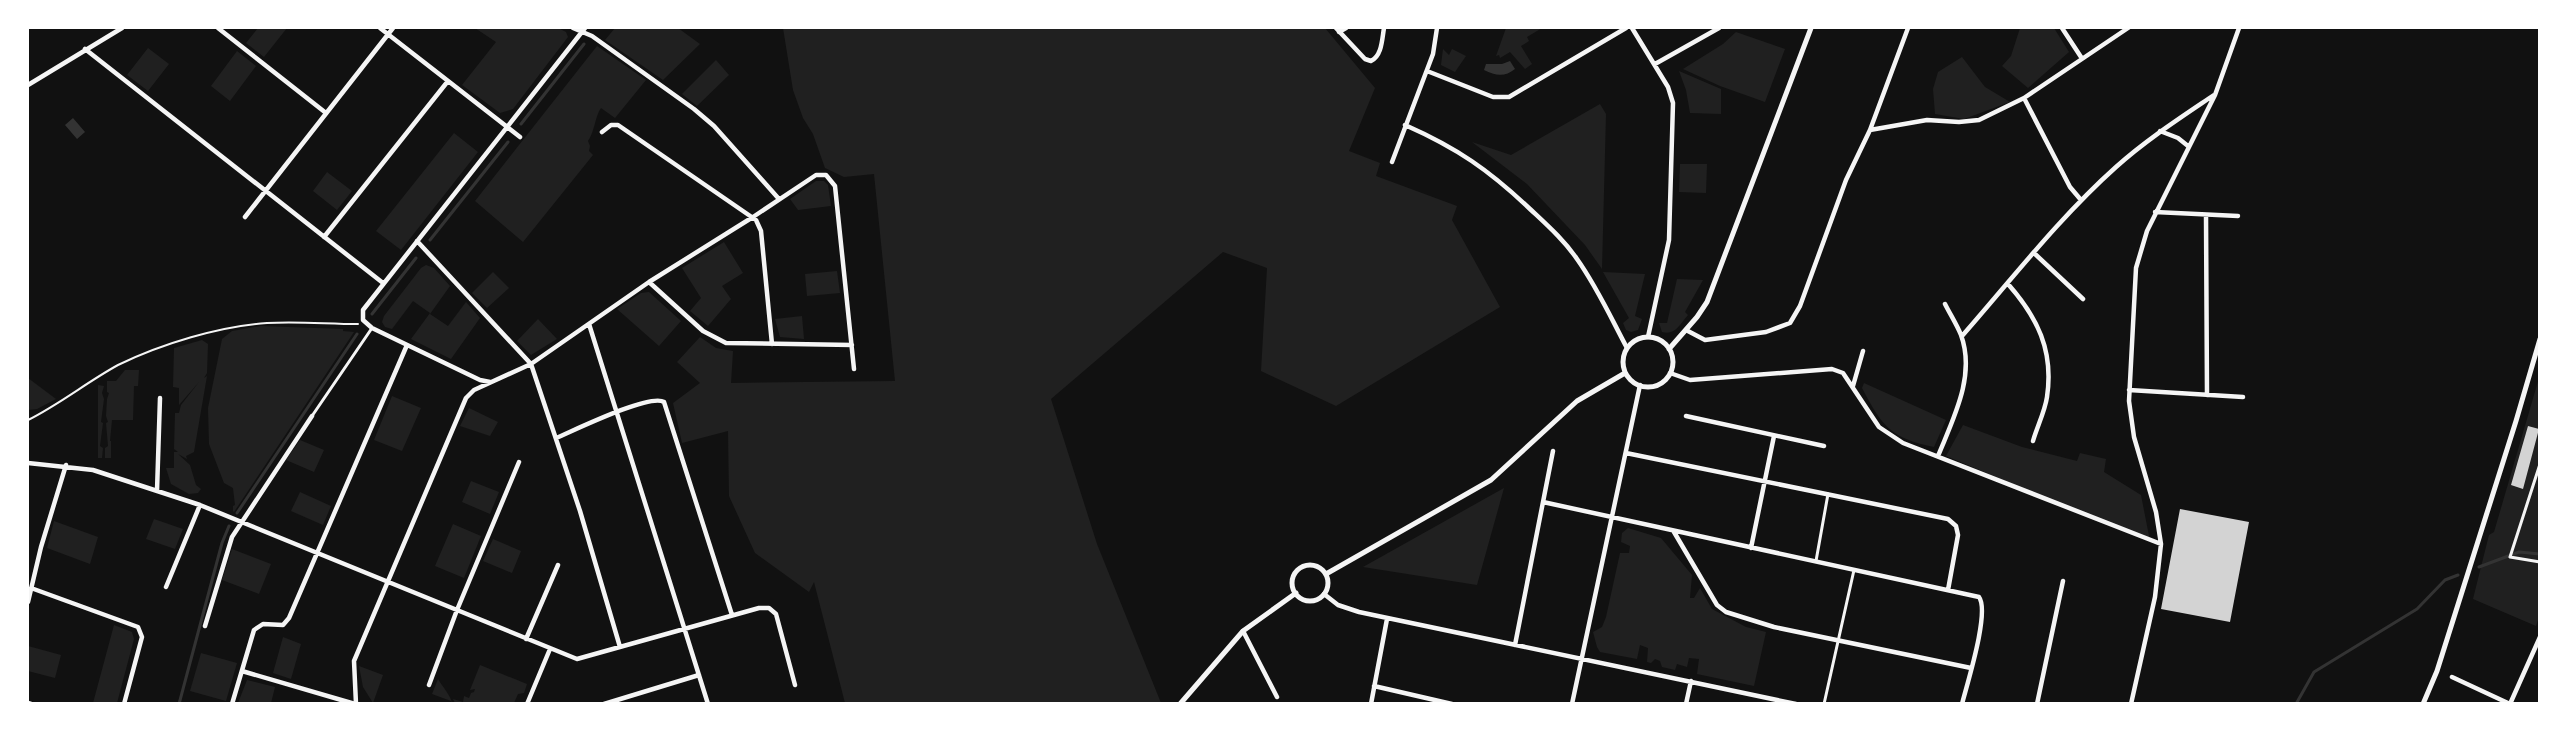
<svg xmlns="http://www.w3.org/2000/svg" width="2567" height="731" font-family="'Zilla Slab',serif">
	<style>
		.green { fill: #202020 }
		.water { fill: #333 }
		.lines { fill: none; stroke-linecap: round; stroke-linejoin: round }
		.stream { stroke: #333; stroke-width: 3 }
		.building { fill: #d3d3d3 }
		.path { stroke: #f5f5f5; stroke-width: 2 }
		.pedestrian { stroke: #f5f5f5; stroke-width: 3 }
		.minor { stroke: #f5f5f5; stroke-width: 4.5 }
		.tertiary { stroke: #f5f5f5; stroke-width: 5 }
	</style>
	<rect width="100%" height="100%" fill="#111"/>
	<!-- green -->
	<path class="green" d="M258 28H287L264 57 246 43Z
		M475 28H558L566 32 568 37 513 109 500 113 462 85 496 42Z
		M615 28H678L700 44 663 80 605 40Z
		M783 28H1325L1375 88 1349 151 1380 163 1376 176 1457 206 1452 220 1500 307 1336 406 1261 371 1267 268 1223 252 1051 399 1097 544 1161 703H845L814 582 809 592 755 553 729 496 728 431 682 443 673 403 700 383 677 362 700 337 716 348 733 351 731 383 895 381 874 174 844 177 825 168 813 134 803 118 793 90Z
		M1506 28H1542L1527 37 1529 41 1521 46 1532 64 1525 69 1510 52 1500 58 1499 55 1496 56Z
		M2020 28H2054L2069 52 2028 88 2002 66 2011 56Z
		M1736 32 1785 49 1765 102 1720 86 1683 69 1723 44Z
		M597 46 646 80 615 118 601 108C595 116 595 131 588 141L590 146 589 151 593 155 523 242 475 201Z
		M148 48 169 64 148 91 127 75Z
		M1443 49 1449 55 1452 49 1466 56 1455 72 1441 65Z
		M237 51 256 66 230 101 211 86Z
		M1962 57 1985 87 2010 102 1964 119 1935 114 1933 89 1938 72Z
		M716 60 729 75 697 106 682 94Z
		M1679 71 1721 89V114L1690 113 1686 90Z
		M1600 104 1606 114 1602 269 1585 245 1527 184 1472 142 1511 155Z
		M454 133 478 152 401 250 376 231Z
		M1680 164H1707L1706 193 1679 192Z
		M327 172 352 191 337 210 313 191Z
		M816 181H824L828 185 831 206 798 210 790 199Z
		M724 242 743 273 722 286 731 299 708 326 690 311 701 298 682 268Z
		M426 265 434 268 450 286 430 314 448 326 466 302 480 318 451 359 411 339 430 313 413 301 392 329 385 327 382 322 384 316 421 268Z
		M837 271 840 293 807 296 805 274Z
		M493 272 509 288 487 308 472 293Z
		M1603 272 1645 274 1635 316 1642 319 1638 330 1631 332 1626 330 1623 323 1629 318Z
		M1677 279 1703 280 1685 312 1688 315C1680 324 1675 336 1662 332L1659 323H1667Z
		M649 292 681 321 659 346 617 309 641 293Z
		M802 316 804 339 780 337 775 319Z
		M538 319 557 339 531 355 517 341Z
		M261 326 343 329V331L354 332 234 512 233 511V506L235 505 233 488 224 483 209 444 208 408 222 339 232 331Z
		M202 340 208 344 207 373 204 378 207 376 195 446 194 452 186 456 187 459 178 454 190 465 196 485 201 489 198 493 189 494 171 484 166 468H174V452H178L174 449 175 413H179L181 405 199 382 179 405V388L173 387 174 348Z
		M125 370H139L138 386H134L133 420H112L110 441H111V458H105V448L108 446 106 423 108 422 106 416 107 399 109 393 107 392V381H116Z
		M28 378 56 399 37 409 28 410Z
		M2539 378V617L2536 626 2473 599 2489 535 2494 532Z
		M1864 383 1946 420 1934 447C1890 438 1882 426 1862 388Z
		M98 385 104 386 102 393 104 399 101 422 103 423 100 446 103 448 102 458H98Z
		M392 396 421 408 402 451 374 440Z
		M469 408 498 422 490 436 460 426Z
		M1963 425 2022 447 2077 461 2080 453 2106 459 2104 472 2141 495 2150 541 1946 456Z
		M300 440 324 450 314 472 286 460Z
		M471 481 499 492 490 514 462 502Z
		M1504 488 1477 585 1363 567Z
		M300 492 331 506 323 525 291 511Z
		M154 519 183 529 175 549 146 539Z
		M54 521 98 537 90 564 47 548Z
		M453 524 481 536 464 578 435 566Z
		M1628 528 1661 538 1692 575 1690 598H1694L1700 588 1712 609 1746 627 1766 632 1754 686 1697 674 1699 659 1689 658 1687 667 1677 664 1675 670 1662 667 1660 661 1655 659 1651 663 1647 662 1648 648 1640 645 1637 659 1600 652 1597 647 1593 632 1602 627 1606 617 1620 553H1629L1630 546 1621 542 1622 533Z
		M493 539 521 551 512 573 483 561Z
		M232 549 271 564 259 594 222 580Z
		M114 625 132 632 134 639 117 703H93Z
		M283 637 301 644 291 679 273 673Z
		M28 646 61 655 55 678 28 671Z
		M201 653 237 663 226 701 190 691Z
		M480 665 527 684 524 693 518 694 514 703H455L453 699 463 702 464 696 469 698 471 693 474 692 475 689 470 690Z
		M359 666 383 675 373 703 363 687Z
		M438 679C442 686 451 696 452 703L451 701 432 694Z
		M247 680 275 687 271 703H238Z"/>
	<!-- water -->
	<path class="water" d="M1510 61 1515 69C1505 77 1496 76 1484 70L1486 64H1502Z
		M73 118 85 132 77 139 65 125Z"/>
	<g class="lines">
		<!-- stream -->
		<path class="stream" d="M521 124 584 44
			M430 240 508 142
			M372 314 416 258
			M237 513 357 334
			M2479 567 2519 552 2540 554
			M179 704 222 543 229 526
			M2296 704 2314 672 2417 609 2445 580 2458 575"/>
	</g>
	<!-- building -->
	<path class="building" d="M2528 426 2539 429 2523 489 2511 485Z
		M2180 509 2249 522 2230 622 2161 609Z"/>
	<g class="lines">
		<!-- path -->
		<path class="path" d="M28 420C60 404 87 382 118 365 161 344 220 326 267 323 297 321 328 324 358 324"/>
		<!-- pedestrian -->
		<path class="pedestrian" d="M312 416 372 328
			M2540 464 2510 557 2540 562
			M1816 561 1828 494
			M1824 704 1854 570"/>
		<!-- minor -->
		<path class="minor" d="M218 28 326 113
			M380 28 520 137
			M573 28 592 36 694 109 714 126 779 199
			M1336 28 1365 59 1371 61C1382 56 1382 39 1384 28
			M1632 28 1668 87 1673 103 1669 240 1648 337
			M2062 28 2081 57
			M1339 32 1346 28
			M85 49 383 283
			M1655 64 1719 28
			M1427 71 1493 97H1509L1626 28
			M28 85 122 28
			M2024 98 2070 187 2081 200
			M1405 125C1457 148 1489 170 1530 209 1547 225 1564 240 1577 259 1597 287 1611 318 1627 348
			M1870 130 1927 120 1959 122 1979 120 2024 98 2128 28
			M2160 131 2178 138 2188 146
			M602 132 611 125H618L756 220 761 231 772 344
			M1392 162 1433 54 1437 28
			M2155 212 2238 216
			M2206 215 2207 395
			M245 217 393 28
			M324 237 448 81
			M417 241 531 364 580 511 620 647
			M2034 253 2083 299
			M649 282 703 331 726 343 852 345
			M2008 284C2037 317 2054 350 2047 397 2045 411 2037 427 2033 441
			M589 324 708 704
			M1686 330 1705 340 1766 332 1790 323 1800 306 1846 180 1870 130 1908 28
			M1962 336C2012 279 2059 218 2116 167 2146 140 2180 118 2214 95
			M1670 373 1690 380 1832 369 1843 373 1879 427 1903 443 2161 544
			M490 382 480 380 372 328 363 320V310L585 28
			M1853 386 1863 351
			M2129 390 2243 397
			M1686 416 1824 446
			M556 438C573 431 650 393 664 402L732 615
			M1626 453 1948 519 1956 526 1958 535 1948 590
			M1938 456C1953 419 1976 376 1961 335 1957 325 1950 314 1945 304
			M28 463 93 470 200 505 577 659 759 608H769L776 614 795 685
			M157 491 160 398
			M1543 502 1979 597C1990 612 1967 684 1962 704
			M1674 532 1717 605 1726 612 1774 627 1971 668
			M1751 548 1774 436
			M166 587 200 505
			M31 588 138 627 142 637 124 704
			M1324 594 1338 605 1359 612 1796 704
			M28 602 41 547 66 465
			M205 626 232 537 312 416
			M1243 631 1277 697
			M526 639 558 565
			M1515 645 1553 451
			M242 671 355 704
			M2452 677 2510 704
			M429 685 457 610 519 462
			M1374 686 1452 704
			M28 703 31 704
			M232 704 254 630 263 624 283 625 289 618 407 345
			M356 704 354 661 466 398 474 390 531 364 649 282 753 217 816 175H826L835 186 854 369
			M527 704 550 649
			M604 704 699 675
			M1371 704 1387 619
			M1572 704 1640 385
			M1686 704 1691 681
			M2037 704 2063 581
			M2131 704 2155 597 2161 544 2156 512 2134 437 2129 401 2136 268 2147 231 2215 95 2239 28
			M2510 704 2540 637"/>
		<!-- tertiary -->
		<path class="tertiary" d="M1623 362a25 25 0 1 1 50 0a25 25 0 1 1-50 0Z
			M1669 349 1697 317 1707 302 1811 28
			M1292 583a18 18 0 1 1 36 0a18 18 0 1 1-36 0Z
			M1326 574 1491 480 1577 401 1625 373
			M1180 704 1243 631 1296 593
			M2423 704 2437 671 2516 421 2540 339"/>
	</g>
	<!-- border -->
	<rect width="2567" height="731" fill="none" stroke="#ffffff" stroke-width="58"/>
</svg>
